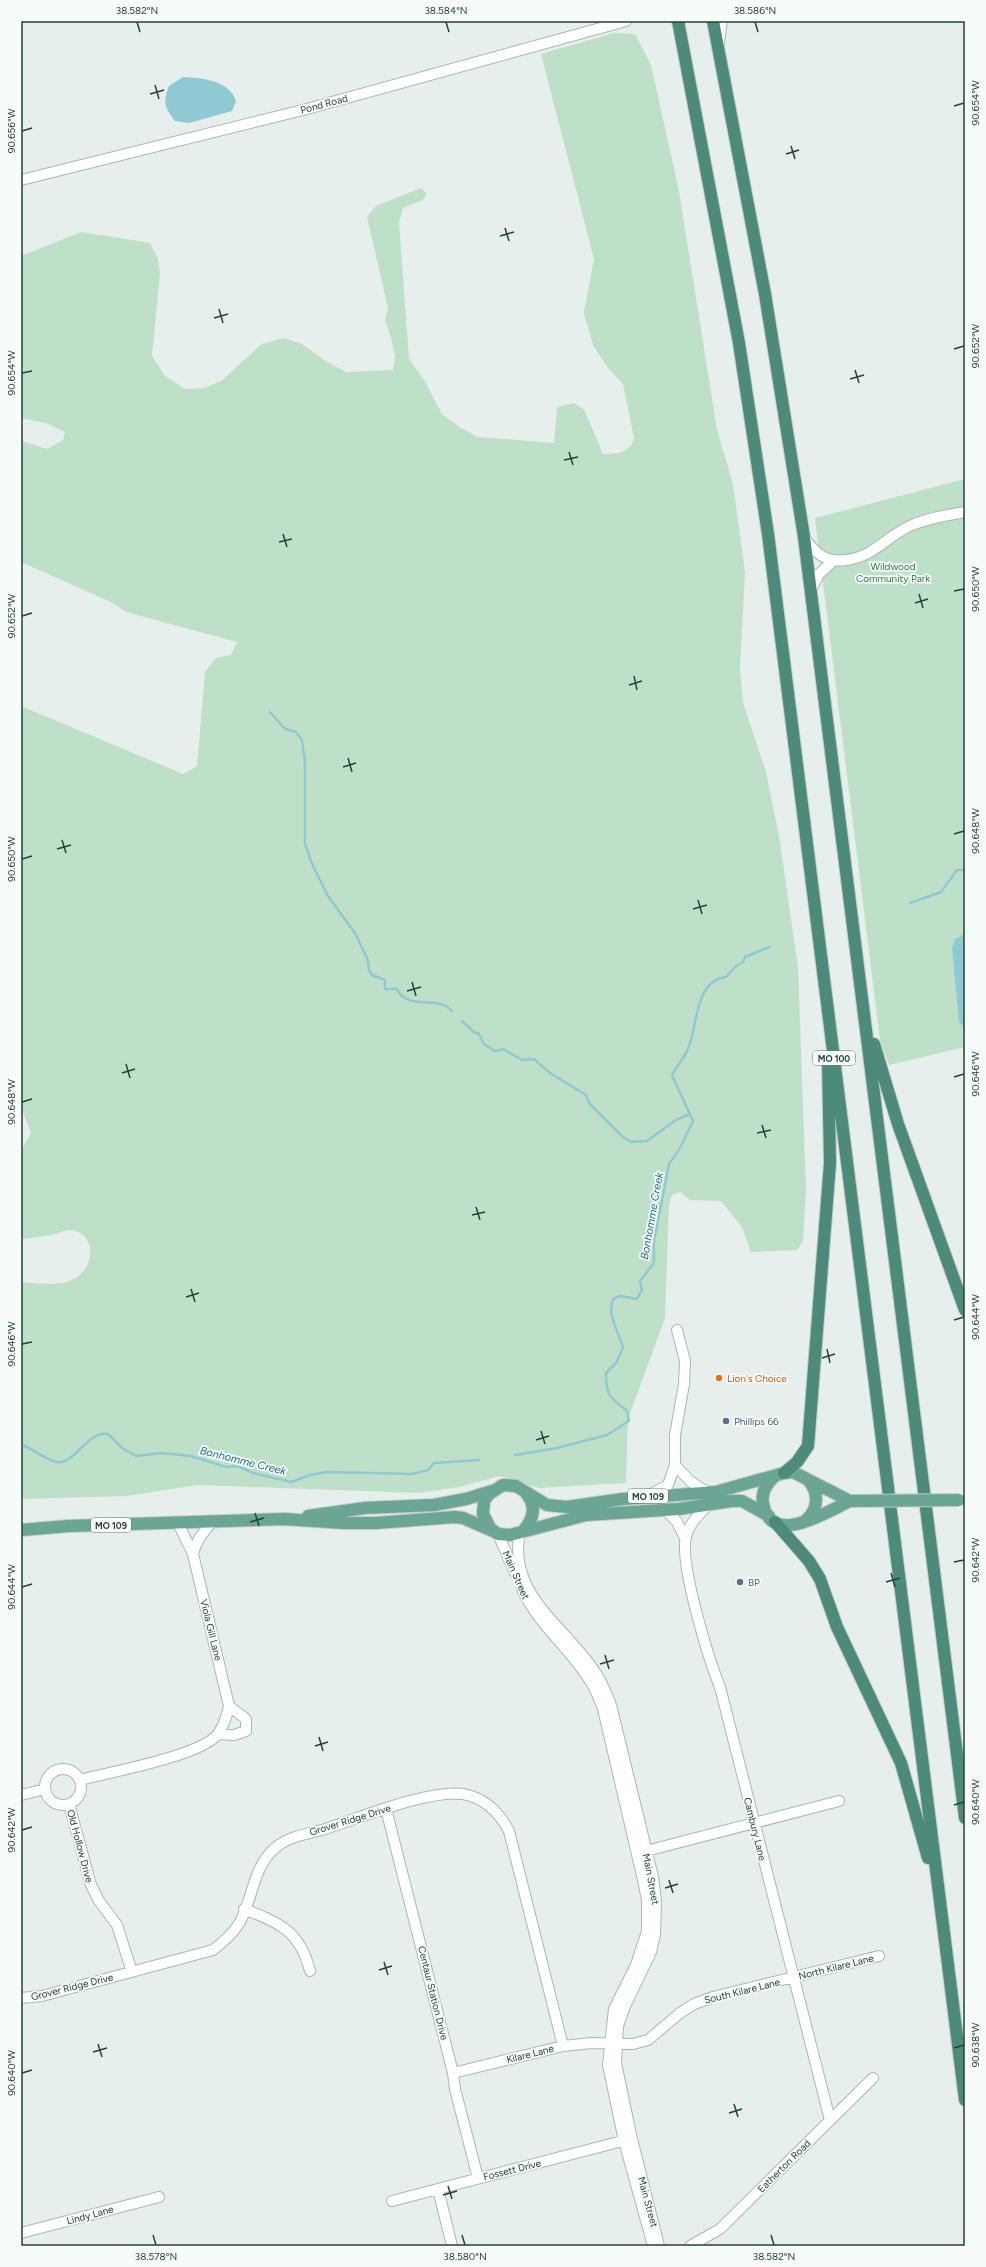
<svg xmlns="http://www.w3.org/2000/svg" width="986" height="2267" font-family="Figtree,sans-serif">
	<style>
		.green { fill: #bfe0c8 }
		.water { fill: #8ec9d4 }
		.lines { fill: none; stroke-linecap: round; stroke-linejoin: round }
		.stream { stroke: #8ec9d4; stroke-width: 2.5 }
		.minor-casing { stroke: #a8b8b2; stroke-width: 12 }
		.primary-casing { stroke: #c2cac8; stroke-width: 14 }
		.trunk-casing { stroke: #c2cac8; stroke-width: 14 }
		.minor { stroke: #fff; stroke-width: 10 }
		.primary { stroke: #6aa596; stroke-width: 12 }
		.trunk { stroke: #4c8a7c; stroke-width: 12 }
		.primary-bridge-casing { stroke: #c2cac8; stroke-width: 14; stroke-linecap: butt }
		.primary-bridge { stroke: #6aa596; stroke-width: 12 }
		.ticks { fill: none; stroke: #24423a; stroke-width: 1.5 }
		.food-dot { fill: #e8710a; stroke: #f7fbf9; stroke-width: 1.5 }
		.service-dot { fill: #5c6f8a; stroke: #f7fbf9; stroke-width: 1.5 }
		.labels { text-anchor: middle; dominant-baseline: central; stroke-width: 3.5; stroke-linejoin: round; paint-order: stroke }
		.shield { fill: #f7fbf9; stroke: #637a73; stroke-width: 1 }
		.shield-label { font-size: 9px; font-weight: bold; fill: #24423a }
		.street-label { font-size: 10px; fill: #24423a; stroke: #f7fbf9 }
		.park-label { font-size: 10px; fill: #2d7a4b; stroke: #f7fbf9 }
		.food-label { font-size: 10px; fill: #c56008; stroke: #f7fbf9; text-anchor: start }
		.service-label { font-size: 10px; fill: #4e5e75; stroke: #f7fbf9; text-anchor: start }
		.water-label { font-size: 11px; font-style: italic; fill: #1c6f80; stroke: #f7fbf9 }
		.neatline { fill: none; stroke: #24423a; stroke-width: 1.5 }
		.ticks-label { font-size: 10px; text-anchor: middle; fill: #24423a }
	</style>
	<rect width="100%" height="100%" fill="#e6efeb"/>
	<!-- green -->
	<path class="green" d="M614 33 635 34 651 65 679 191 717 430 733 484 745 572 740 669 743 702 766 772 779 836 798 967 806 1189 803 1242 797 1250 751 1252 742 1227 721 1201 690 1200 680 1192 672 1195 669 1206 665 1318 628 1419 626 1483 539 1488 500 1476 459 1487 419 1493 197 1485 127 1496 21 1499V1282C37 1283 57 1287 72 1280 96 1269 98 1232 69 1230 63 1230 57 1234 51 1235 41 1237 31 1238 21 1239V1150L31 1133 21 1107V706L183 774 197 766 205 672 216 658 231 655 237 642 126 612 113 603 21 562V441L47 449 63 440 65 432 46 423 21 418V256L81 232 150 243 158 259 160 274 152 356 165 376 185 389 204 388 221 381 262 344 284 338 302 344 324 360 346 372 393 370 395 356 391 337 385 320 388 308 367 217 376 206 421 188 427 194 423 200 403 208 399 222 409 359 424 380 442 414 461 428 478 437 554 443 557 407 574 403 584 409 603 454C618 454 630 453 634 438L623 384 608 368 593 345 584 313 594 259 541 54Z
		M965 479V1047L889 1065 880 1040 815 518Z"/>
	<!-- water -->
	<path class="water" d="M183 77C202 78 229 80 236 101L232 111 189 123 175 121C164 107 163 102 169 86Z
		M965 934V1028L959 1022 952 948 955 939Z"/>
	<g class="lines">
		<!-- stream -->
		<path class="stream" d="M270 712 285 729 296 732 302 740 305 762V844L312 864 328 896 355 933 368 960 369 970 372 975 385 980V989H397C409 1012 436 994 452 1011
			M910 903 941 892 957 870H965
			M462 1021 474 1032 479 1034 484 1044 495 1051 503 1049 522 1060 534 1059 550 1073 586 1095 589 1103 623 1137 631 1142 647 1141 676 1120 690 1114
			M21 1444C32 1449 45 1459 57 1462 74 1466 86 1431 108 1434L122 1448 136 1456 161 1453 191 1456 226 1467 238 1466 253 1473 291 1482 310 1475 328 1472 412 1474 428 1470 434 1463 479 1460
			M515 1455 557 1448 607 1435 629 1421 627 1411C610 1397 606 1397 606 1373L616 1363 623 1348C619 1332 607 1316 613 1299L620 1296 637 1299 642 1290 640 1281 654 1263V1241L669 1164 679 1150 693 1121 672 1075C677 1066 684 1058 688 1049 698 1026 694 981 726 977L736 966 743 962 745 957 769 947"/>
		<defs>
			<path id="minor" d="M719 42 722 21
				M21 180 303 110 626 21
				M804 537C815 553 825 563 846 560 876 556 886 536 912 525 929 518 947 515 965 512
				M811 590 819 574 833 561
				M675 1465 690 1481 708 1493
				M648 1496 668 1485 675 1465V1435L684 1384 685 1361 677 1330
				M708 1505C699 1515 689 1523 686 1537 679 1563 709 1660 720 1687L830 2120
				M666 1510 677 1522 685 1538
				M520 1532C506 1595 568 1628 597 1675 603 1684 607 1695 611 1705L653 1877 656 1901 655 1935 651 1952 625 2006 618 2026 616 2063 632 2139 659 2246
				M498 1534 515 1573
				M193 1554C196 1540 204 1532 212 1522
				M522 1589C538 1625 570 1648 590 1681 596 1689 599 1699 603 1709L643 1880 647 1900V1931L636 1965 614 2009 608 2065 624 2141 653 2246
				M218 1734 234 1735 246 1731V1719L229 1706
				M45 1787a18 18 0 1 1 36 0a18 18 0 1 1-36 0Z
				M80 1780C110 1772 201 1756 218 1734 223 1727 228 1713 229 1706L193 1554 178 1523
				M21 1795 45 1789
				M69 1804 91 1885 99 1901 117 1925 132 1972
				M386 1809 453 2073 455 2089 478 2178
				M646 1851 839 1801
				M244 1909C280 1923 300 1931 310 1971
				M21 1998 42 1996 213 1950C223 1942 233 1934 240 1922 253 1898 253 1867 275 1848 289 1836 308 1834 325 1829 359 1818 430 1789 463 1794 485 1798 499 1812 509 1831L563 2046
				M453 2073 563 2046 592 2043 633 2044 648 2040 680 2013 694 2004 713 1997 879 1956
				M438 2189 452 2246
				M392 2201 630 2139
				M21 2233 159 2197
				M690 2246 720 2229 873 2078"/>
			<path id="primary" d="M775 1476C767 1483 761 1492 763 1503 770 1549 828 1511 850 1501
				M308 1516 365 1508 434 1505 466 1499 492 1491
				M769 1516 742 1501H731L679 1509 586 1515 510 1535 498 1534 490 1528 483 1514 484 1501 489 1494 503 1485 516 1486 547 1505 567 1507 623 1499 716 1492 784 1473 793 1472 850 1501
				M806 1520C819 1509 819 1492 808 1480
				M21 1530 69 1526 284 1519 344 1523H376L455 1517 463 1518 493 1531
				M523 1531C534 1519 537 1506 526 1493"/>
			<path id="trunk" d="M678 21 739 343 768 534 965 2100
				M713 21 765 294 804 537 965 1818
				M874 1044 898 1124 965 1310
				M784 1473 797 1462 808 1446 830 1163 828 1062
				M775 1522 809 1561 820 1579 837 1627 901 1763 928 1858"/>
		</defs>
		<!-- minor casing -->
		<use href="#minor" class="minor-casing"/>
		<!-- primary casing -->
		<use href="#primary" class="primary-casing"/>
		<!-- trunk casing -->
		<use href="#trunk" class="trunk-casing"/>
		<!-- minor -->
		<use href="#minor" class="minor"/>
		<!-- primary -->
		<use href="#primary" class="primary"/>
		<!-- trunk -->
		<use href="#trunk" class="trunk"/>
		<defs>
			<path id="primary-bridge" d="M850 1501 959 1500"/>
		</defs>
		<!-- primary-bridge casing -->
		<use href="#primary-bridge" class="primary-bridge-casing"/>
		<!-- primary-bridge -->
		<use href="#primary-bridge" class="primary-bridge"/>
	</g>
	<!-- ticks -->
	<path class="ticks" d="M137 22 140 32M446 22 449 32M755 22 758 32M155 85 159 99M150 94 164 90M954 106 964 103M22 131 32 128M791 146 795 159M786 154 799 150M505 228 509 241M500 236 514 232M219 309 223 323M214 318 228 314M954 349 964 346M855 370 859 383M22 373 32 371M850 379 864 375M569 452 573 465M564 460 578 457M283 534 287 547M279 542 292 539M954 591 964 589M919 594 923 608M915 603 928 599M22 616 32 613M634 676 637 690M629 685 642 681M348 758 352 772M343 767 356 763M954 834 964 831M62 840 66 853M57 849 71 845M22 859 32 856M698 900 702 914M693 909 707 905M412 982 416 996M407 991 421 987M126 1064 130 1078M122 1073 135 1069M954 1077 964 1074M22 1102 32 1099M762 1125 766 1138M757 1133 771 1130M476 1207 480 1220M472 1215 485 1212M191 1289 195 1302M186 1297 199 1293M954 1320 964 1317M22 1344 32 1342M827 1349 830 1363M822 1358 835 1354M541 1431 545 1444M536 1440 549 1436M255 1513 259 1526M250 1522 264 1518M954 1562 964 1560M891 1573 895 1587M886 1582 900 1578M22 1587 32 1584M605 1655 609 1669M600 1664 614 1660M319 1737 323 1751M315 1746 328 1742M954 1805 964 1802M22 1830 32 1827M669 1880 673 1893M665 1888 678 1884M384 1962 388 1975M379 1970 392 1966M98 2044 102 2057M954 2048 964 2045M93 2052 107 2048M22 2073 32 2070M734 2104 738 2117M729 2113 742 2109M448 2186 452 2199M443 2195 457 2191M153 2235 156 2245M462 2235 465 2245M771 2235 774 2245"/>
	<!-- markers -->
	<circle class="food-dot" cx="719" cy="1378" r="4"/>
	<g class="service-dot">
		<circle cx="726" cy="1421" r="4"/>
		<circle cx="740" cy="1582" r="4"/>
	</g>
	<g class="labels">
		<!-- shield labels -->
		<g class="shield">
			<rect x="813" y="1051" width="42" height="14" rx="3"/>
			<rect x="628" y="1489" width="40" height="14" rx="3"/>
			<rect x="91" y="1518" width="40" height="14" rx="3"/>
		</g>
		<g class="shield-label">
			<text x="834" y="1058">MO 100</text>
			<text x="648" y="1496">MO 109</text>
			<text x="111" y="1525">MO 109</text>
		</g>
		<!-- street labels -->
		<g class="street-label">
			<text transform="translate(324 104) rotate(-15)">Pond Road</text>
			<text transform="translate(516 1575) rotate(66)">Main Street</text>
			<text transform="translate(211 1630) rotate(76)">Viola Gill Lane</text>
			<text transform="translate(350 1820) rotate(-17)">Grover Ridge Drive</text>
			<text transform="translate(755 1829) rotate(76)">Cambury Lane</text>
			<text transform="translate(80 1846) rotate(75)">Old Hollow Drive</text>
			<text transform="translate(651 1879) rotate(79)">Main Street</text>
			<text transform="translate(836 1967) rotate(-14)">North Kilare Lane</text>
			<text transform="translate(72 1987) rotate(-14)">Grover Ridge Drive</text>
			<text transform="translate(742 1991) rotate(-14)">South Kilare Lane</text>
			<text transform="translate(433 1993) rotate(76)">Centaur Station Drive</text>
			<text transform="translate(530 2054) rotate(-14)">Kilare Lane</text>
			<text transform="translate(784 2166) rotate(-45)">Eatherton Road</text>
			<text transform="translate(512 2170) rotate(-14)">Fossett Drive</text>
			<text transform="translate(648 2202) rotate(75)">Main Street</text>
			<text transform="translate(90 2215) rotate(-15)">Lindy Lane</text>
		</g>
		<!-- park labels -->
		<g class="park-label">
			<text x="893" y="566">Wildwood<tspan x="893" dy="12">Community Park</tspan></text>
		</g>
		<!-- food labels -->
		<g class="food-label">
			<text x="727" y="1378">Lion's Choice</text>
		</g>
		<!-- service labels -->
		<g class="service-label">
			<text x="734" y="1421">Phillips 66</text>
			<text x="748" y="1582">BP</text>
		</g>
		<!-- water labels -->
		<g class="water-label">
			<text transform="translate(652 1216) rotate(-80)">Bonhomme Creek</text>
			<text transform="translate(243 1461) rotate(14)">Bonhomme Creek</text>
		</g>
	</g>
	<!-- border -->
	<rect width="986" height="2267" fill="none" stroke="#f7fbf9" stroke-width="44"/>
	<rect x="22" y="22" width="942" height="2223" class="neatline"/>
	<g class="ticks-label">
		<text x="137" y="14">38.582°N</text>
		<text x="446" y="14">38.584°N</text>
		<text x="755" y="14">38.586°N</text>
		<text transform="translate(975 103) rotate(-90)" y="4">90.654°W</text>
		<text transform="translate(11 131) rotate(-90)" y="4">90.656°W</text>
		<text transform="translate(975 346) rotate(-90)" y="4">90.652°W</text>
		<text transform="translate(11 373) rotate(-90)" y="4">90.654°W</text>
		<text transform="translate(975 589) rotate(-90)" y="4">90.650°W</text>
		<text transform="translate(11 616) rotate(-90)" y="4">90.652°W</text>
		<text transform="translate(975 831) rotate(-90)" y="4">90.648°W</text>
		<text transform="translate(11 859) rotate(-90)" y="4">90.650°W</text>
		<text transform="translate(975 1074) rotate(-90)" y="4">90.646°W</text>
		<text transform="translate(11 1102) rotate(-90)" y="4">90.648°W</text>
		<text transform="translate(975 1317) rotate(-90)" y="4">90.644°W</text>
		<text transform="translate(11 1344) rotate(-90)" y="4">90.646°W</text>
		<text transform="translate(975 1560) rotate(-90)" y="4">90.642°W</text>
		<text transform="translate(11 1587) rotate(-90)" y="4">90.644°W</text>
		<text transform="translate(975 1802) rotate(-90)" y="4">90.640°W</text>
		<text transform="translate(11 1830) rotate(-90)" y="4">90.642°W</text>
		<text transform="translate(975 2045) rotate(-90)" y="4">90.638°W</text>
		<text transform="translate(11 2073) rotate(-90)" y="4">90.640°W</text>
		<text x="156" y="2260">38.578°N</text>
		<text x="465" y="2260">38.580°N</text>
		<text x="774" y="2260">38.582°N</text>
	</g>
</svg>
